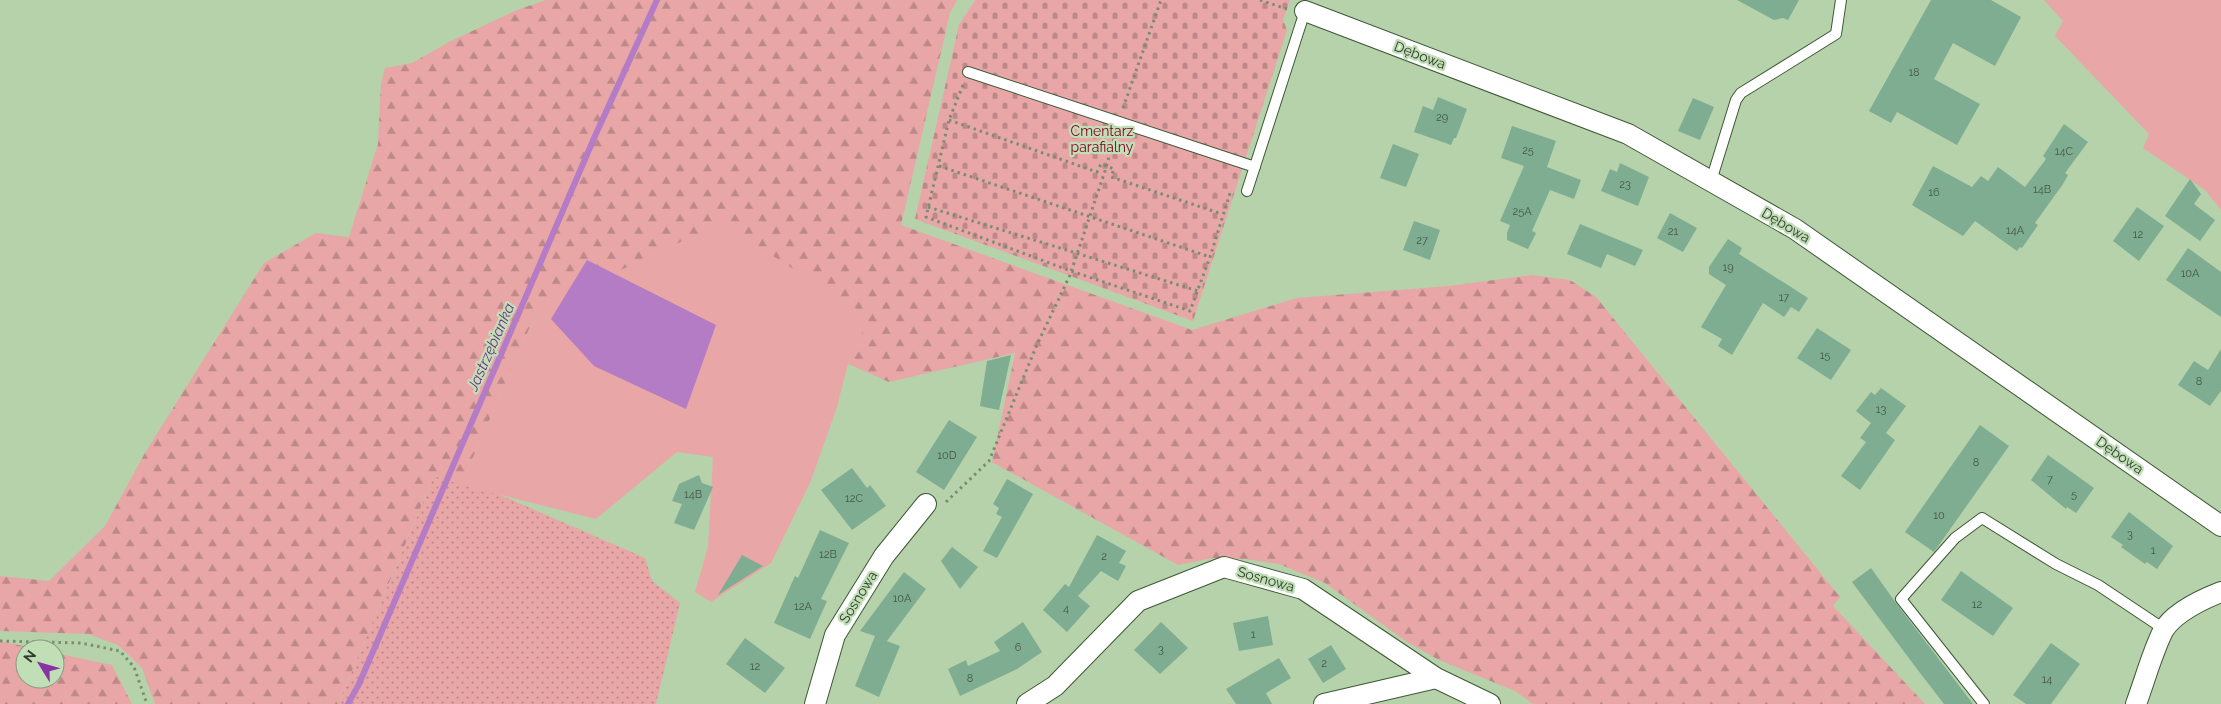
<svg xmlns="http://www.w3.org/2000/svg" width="2221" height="704" font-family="Raleway,sans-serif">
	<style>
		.grass { fill: url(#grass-dots) }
		.forest { fill: url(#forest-firs) }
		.cemetery { fill: url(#cemetery-stones) }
		.green { fill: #e9a6a7 }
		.water { fill: #b37cc5 }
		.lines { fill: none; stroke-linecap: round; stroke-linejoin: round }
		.stream { stroke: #b37cc5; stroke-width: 6 }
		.building { fill: #7fad91 }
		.service-casing { stroke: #3e5835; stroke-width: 12 }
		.minor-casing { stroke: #3e5835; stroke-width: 22 }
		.path { stroke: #788e71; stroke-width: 3; stroke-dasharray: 2.5 4; stroke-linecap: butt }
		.service { stroke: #fff; stroke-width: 10 }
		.minor { stroke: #fff; stroke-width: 20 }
		.labels { text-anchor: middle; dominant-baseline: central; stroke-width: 4.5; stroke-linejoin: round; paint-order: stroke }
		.number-label { font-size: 11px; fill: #445845 }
		.street-label { font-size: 14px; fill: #303c2c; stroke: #c1dfb6 }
		.park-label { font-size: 14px; fill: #800424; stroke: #c1dfb6 }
		.water-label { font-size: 15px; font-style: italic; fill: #702d85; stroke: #c1dfb6 }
	</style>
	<defs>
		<pattern id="grass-dots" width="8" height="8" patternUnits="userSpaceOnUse" patternTransform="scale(1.25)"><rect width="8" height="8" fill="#e9a6a7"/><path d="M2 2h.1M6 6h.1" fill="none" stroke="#bd8888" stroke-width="1.8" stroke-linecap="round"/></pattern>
		<pattern id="forest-firs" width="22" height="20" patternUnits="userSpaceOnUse" patternTransform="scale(1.25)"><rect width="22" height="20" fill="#e9a6a7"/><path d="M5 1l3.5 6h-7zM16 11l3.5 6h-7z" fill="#bd8888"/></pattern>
		<pattern id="cemetery-stones" width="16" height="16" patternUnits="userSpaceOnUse" patternTransform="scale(1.25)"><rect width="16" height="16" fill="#e9a6a7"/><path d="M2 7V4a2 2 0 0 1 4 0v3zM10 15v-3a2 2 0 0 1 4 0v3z" fill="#bd8888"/></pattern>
	</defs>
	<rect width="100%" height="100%" fill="#b5d2aa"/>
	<!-- grass -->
	<path class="grass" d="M434 476 498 494 645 558 652 581 680 603 656 704H338Z"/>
	<!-- forest -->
	<path class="forest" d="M546 0H957L950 13 901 225 1192 330 1297 298 1449 286 1532 275 1570 280 1596 297 1840 597 1833 606 1925 704H1533L1515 691 1439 660 1407 642 1325 583 1279 564 1245 559 1213 558 1178 565 992 462 1015 353 889 382 848 364 868 317 538 309 461 485 435 476 433 478 338 704H155L142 668 118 645 88 634 0 631V576L49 581 105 526 145 453 264 263 316 233 349 237 378 144 381 83 385 68 412 63 449 42 517 10Z
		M0 641 37 649H25V679H55V653L112 665 132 704H0Z"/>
	<!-- cemetery -->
	<path class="cemetery" d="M975 0H1290L1283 20 1287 30 1193 321 915 219 959 25Z"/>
	<!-- green -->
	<path class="green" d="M2044 0H2221V210L2205 190 2143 148 2149 134 2055 36 2063 21Z
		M721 223 869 317 848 364 836 410 810 483 771 563 711 602 695 592 708 547 713 457 677 452 596 519 461 485 538 309Z"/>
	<!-- water -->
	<path class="water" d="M587 260 716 325 686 409 594 366 551 319Z"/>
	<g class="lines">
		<!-- stream -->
		<path class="stream" d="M348 704 359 684 595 136 657 0"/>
	</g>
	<!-- building -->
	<path class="building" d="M1737 0H1799L1788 20 1783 18 1774 20Z
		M1931 0H1991L2021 17 1995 66 1953 43 1934 79 1980 104 1957 145 1897 112 1891 123 1869 111Z
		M1438 97 1467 109 1456 138H1454L1451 145 1414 132 1423 106 1433 110Z
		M1693 98 1714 107 1700 140 1678 131Z
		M2064 124 2088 142 2065 173 2068 175 2063 184 2035 223 2038 225 2022 248 2020 247 2017 251 1975 221 1963 236 1912 205 1933 166 1972 187 1981 176 1988 181 1998 167 2025 187 2046 159 2043 156Z
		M1512 126 1556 141 1547 167 1581 180 1574 199 1550 190 1532 231 1536 233 1528 249 1507 240V233L1510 225 1500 221 1524 166 1501 158Z
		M1393 144 1419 154 1406 187 1380 178Z
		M1620 163 1649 177 1638 206 1601 191 1610 169 1617 172Z
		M2190 179 2201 194 2194 204 2215 220 2200 241 2165 216Z
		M2137 207 2164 226 2139 261 2113 241Z
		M1670 213 1697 228 1683 252 1657 238Z
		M1414 221 1440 230 1430 260 1403 250Z
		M1580 224 1643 250 1635 266 1607 254 1601 268 1567 254Z
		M1728 239 1742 248 1739 254 1808 298 1799 312 1791 307 1784 317 1763 303 1732 355 1718 346 1722 339 1701 327 1726 285 1709 274V267Z
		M2188 248 2221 272V317L2166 280Z
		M1817 328 1851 350 1831 380 1797 358Z
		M2221 349V391L2210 406 2178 385 2194 361 2208 370Z
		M1011 355 999 410 980 406 987 361Z
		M1881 388 1906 406 1886 433 1895 440 1860 490 1841 476 1866 442 1860 438 1871 423 1856 411 1871 392 1875 395Z
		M949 420 977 437 944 490 916 472Z
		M1980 425 2009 446 1934 552 1905 532Z
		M2048 455 2094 488 2076 513 2067 507 2066 509 2031 480Z
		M852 468 867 488 870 485 886 506 852 530 821 490Z
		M699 475 702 483 713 487 694 530 674 523 682 504 672 501 679 484Z
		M1007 479 1033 494 997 558 983 551 1002 517 996 514 999 508 993 504Z
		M2129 512 2173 546 2157 569 2147 562 2145 564 2121 547 2123 545 2111 537Z
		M820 530 849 543 821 599 827 601 810 639 774 623 795 576 798 578Z
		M1097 535 1126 551 1119 563 1126 566 1118 581 1101 571 1078 596 1090 606 1067 632 1043 610 1065 584 1069 587Z
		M952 547 978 567 960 589 941 561Z
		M742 555 763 566 718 595Z
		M1871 568 1896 603 1973 704H1944L1917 669 1852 582Z
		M1961 571 2013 608 1993 636 1941 600Z
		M904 572 926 589 887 641 881 639 900 646 879 697 855 686 875 636 860 631Z
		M1268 616 1273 645 1239 651 1233 623Z
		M1023 622 1042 652 1017 669 960 696 948 669 966 660 968 666 1000 651 994 642Z
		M1161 622 1188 648 1160 674 1134 650Z
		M745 638 785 668 765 693 726 664Z
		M2051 643 2080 664 2051 704H2026L2013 695Z
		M1331 645 1346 669 1323 683 1308 659Z
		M1279 658 1291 678 1266 693 1272 704H1236L1226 689Z"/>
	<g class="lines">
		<defs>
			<path id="service" d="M968 72 1255 167
				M1711 181 1736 100 1741 93 1836 34 1841 0
				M1247 191 1305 11
				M1984 704 1901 599 1955 538 1982 518 2056 564 2098 585 2164 629"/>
			<path id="minor" d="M1305 11 1628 134 1795 229 2221 526
				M815 704 835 635 884 556 926 504
				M1027 704 1055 686 1138 601 1224 567 1303 589 1436 678 1490 704
				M1324 704 1436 678
				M2136 704C2145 680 2152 653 2163 631 2173 613 2203 599 2221 592"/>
		</defs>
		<!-- service casing -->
		<use href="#service" class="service-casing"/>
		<!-- minor casing -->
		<use href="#minor" class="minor-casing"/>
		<!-- path -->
		<path class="path" d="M1260 0 1287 9
			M963 85 949 120 926 217 1071 271 1190 311 1210 257 1231 190
			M1123 108 1161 0
			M949 120 1097 172 1101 164 1114 169 1111 177 1222 214
			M939 166 1210 257
			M928 207 1198 291
			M946 502 989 461 1036 347 1070 275 1105 171 1115 135
			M0 641 81 643 120 651 134 667 147 704"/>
		<!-- service -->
		<use href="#service" class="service"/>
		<!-- minor -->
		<use href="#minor" class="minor"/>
	</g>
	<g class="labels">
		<!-- number labels -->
		<g class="number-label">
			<text x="1914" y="72">18</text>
			<text x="1442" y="117">29</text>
			<text x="1528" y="150">25</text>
			<text x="2064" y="151">14C</text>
			<text x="1625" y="184">23</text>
			<text x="2042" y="189">14B</text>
			<text x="1934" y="192">16</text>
			<text x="1522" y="211">25A</text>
			<text x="2015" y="230">14A</text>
			<text x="1673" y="231">21</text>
			<text x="2138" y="234">12</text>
			<text x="1422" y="240">27</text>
			<text x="1728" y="267">19</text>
			<text x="2190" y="273">10A</text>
			<text x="1784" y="297">17</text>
			<text x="1825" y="355">15</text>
			<text x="2199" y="381">8</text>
			<text x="1881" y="409">13</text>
			<text x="947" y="455">10D</text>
			<text x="1976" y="462">8</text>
			<text x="2050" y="479">7</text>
			<text x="693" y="494">14B</text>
			<text x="2074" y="494">5</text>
			<text x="854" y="498">12C</text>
			<text x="1939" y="515">10</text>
			<text x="2130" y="534">3</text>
			<text x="2153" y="550">1</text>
			<text x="828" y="554">12B</text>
			<text x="1104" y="556">2</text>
			<text x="902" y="598">10A</text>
			<text x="1977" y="604">12</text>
			<text x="803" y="606">12A</text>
			<text x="1066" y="608">4</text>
			<text x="1253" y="634">1</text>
			<text x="1018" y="647">6</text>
			<text x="1161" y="649">3</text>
			<text x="1324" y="663">2</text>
			<text x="755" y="666">12</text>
			<text x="970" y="678">8</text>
			<text x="2047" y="679">14</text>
		</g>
		<!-- street labels -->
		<g class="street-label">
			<text transform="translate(1420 55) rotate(21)">Dębowa</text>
			<text transform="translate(1786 225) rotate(31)">Dębowa</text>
			<text transform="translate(2120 455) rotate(35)">Dębowa</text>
			<text transform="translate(1266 579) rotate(16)">Sosnowa</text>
			<text transform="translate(858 597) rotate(-58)">Sosnowa</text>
		</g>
		<!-- park labels -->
		<g class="park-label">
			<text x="1102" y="131">Cmentarz<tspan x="1102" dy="16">parafialny</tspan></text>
		</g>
		<!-- water labels -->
		<g class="water-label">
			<text transform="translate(491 347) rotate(-66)">Jastrzębianka</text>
		</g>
	</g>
	<!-- north arrow -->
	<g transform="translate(40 664) rotate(307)"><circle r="24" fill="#c1dfb6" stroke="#879e7f"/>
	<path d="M0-4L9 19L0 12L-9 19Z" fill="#8833a1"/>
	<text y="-8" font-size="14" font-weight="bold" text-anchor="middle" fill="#303c2c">N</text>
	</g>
</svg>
